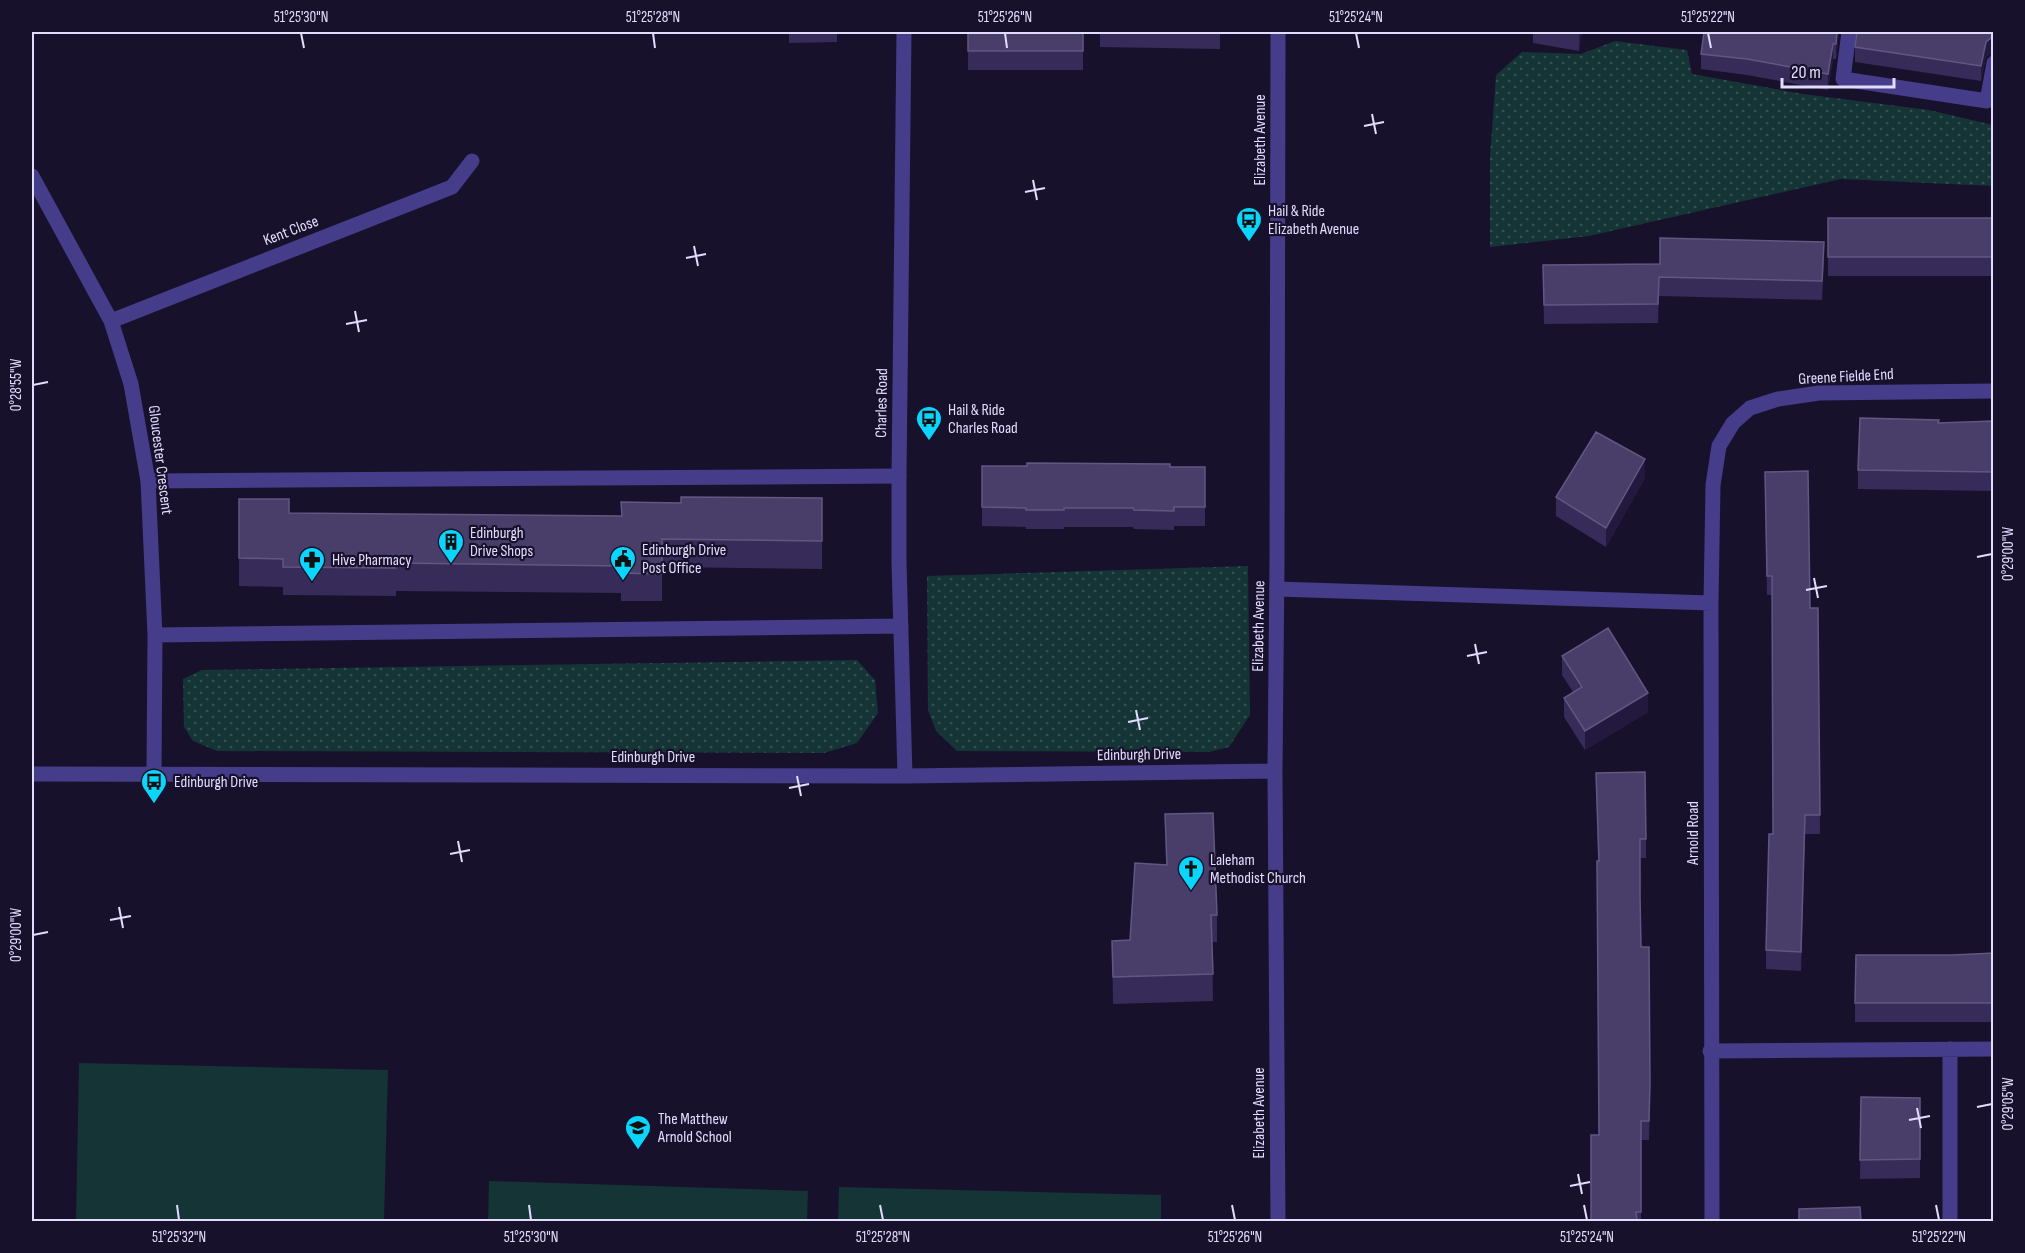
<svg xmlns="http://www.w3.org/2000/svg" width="2025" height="1253" font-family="'Sofia Sans Condensed',sans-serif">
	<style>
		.grass { fill: url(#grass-dots) }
		.pitch { fill: #143435 }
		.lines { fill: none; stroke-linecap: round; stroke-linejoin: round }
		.lane { stroke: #453d8a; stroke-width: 15 }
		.street { stroke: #453d8a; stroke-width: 15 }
		.wall { fill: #372b59 }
		.shaded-wall { fill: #23193f }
		.building { fill: #493e6a; stroke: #615782; stroke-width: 1.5 }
		.ticks { fill: none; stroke: #e2dcff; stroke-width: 2 }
		.labels { text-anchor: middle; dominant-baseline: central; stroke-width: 4.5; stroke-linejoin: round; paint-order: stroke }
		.street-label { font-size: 16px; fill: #e2dcff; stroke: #18112b }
		.poi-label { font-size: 16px; fill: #e2dcff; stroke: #18112b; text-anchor: start }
		.neatline { fill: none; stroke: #e2dcff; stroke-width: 2 }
		.ticks-label { font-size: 15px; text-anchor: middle; fill: #e2dcff }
	</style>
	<defs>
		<pattern id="grass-dots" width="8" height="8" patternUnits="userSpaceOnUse" patternTransform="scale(1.5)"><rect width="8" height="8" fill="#143435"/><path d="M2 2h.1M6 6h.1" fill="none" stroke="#365153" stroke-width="1.8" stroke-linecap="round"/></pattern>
	</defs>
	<rect width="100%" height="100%" fill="#18112b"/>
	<!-- grass -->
	<path class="grass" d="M1615 41 1687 50 1692 74 1803 94 1929 110 1993 125V186L1841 179 1589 236 1490 247V156L1496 75 1522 52 1581 54Z
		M1248 566 1250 715 1229 747 1209 752 957 751 936 731 928 710 927 576Z
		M857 660 875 680 878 713 857 743 824 753 217 751 193 741 184 727 183 679 202 670Z"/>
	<!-- pitch -->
	<path class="pitch" d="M79 1063 388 1070 384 1221H76Z
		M489 1181 808 1191 807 1221H488Z
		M839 1187 1161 1195V1221H838Z"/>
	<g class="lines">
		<!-- lane -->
		<path class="lane" d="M1849 32 1843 79 1987 101 1994 63
			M148 481 899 476"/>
		<!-- street -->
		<path class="street" d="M904 32 899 476V562L905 776
			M32 176 111 321 131 384 148 481 155 635 154 773
			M111 321 452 187 472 161
			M1277 589 1711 603
			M155 635 901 626
			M32 774 905 776 1275 771
			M1710 1051 1994 1049
			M1278 1222 1275 771 1277 560 1278 32
			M1712 1222 1711 603 1713 485 1719 446 1733 423 1750 408 1778 399 1819 393 1994 391
			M1950 1222V1049"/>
	</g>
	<!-- wall -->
	<path class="wall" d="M789 32H837V42L789 43Z
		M968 32H1083V70H968Z
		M1100 32H1220V49L1100 47Z
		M1533 32H1582L1579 51 1533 43Z
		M1704 32H1839L1836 59H1833L1828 90 1747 75 1701 69V54Z
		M1994 32V54H1991L1986 57 1981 81 1855 62V47Z
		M1828 218H1994V276H1828Z
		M1824 261 1822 300 1659 296 1658 323 1544 324 1543 265Z
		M1994 421V491L1858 489V470L1938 423Z
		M982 466 1205 467V526H1174V530L1134 529 1133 527H1064V529H1026V527L982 526Z
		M1645 478 1606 547 1556 516V497Z
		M1765 491 1810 608H1818L1820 834H1805L1801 971 1766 969V950L1773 834 1772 595H1767Z
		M822 498V569L662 567V601H621V593L396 591V596L283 595V587L239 586V499L289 513 622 516 681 503Z
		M1562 656 1648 712 1585 750 1564 717V698L1573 692 1562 675Z
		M1596 773 1646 839V858H1640L1641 947 1650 1102 1649 1140H1641V1221H1591L1599 1135 1598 861Z
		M1165 814 1217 915V942H1212L1213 1001 1113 1004 1112 941 1130 940 1166 865Z
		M1994 953V1022H1855V1003L1952 955Z
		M1861 1097 1920 1098V1178L1860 1179Z"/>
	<!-- shaded-wall -->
	<path class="shaded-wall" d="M1579 32H1582L1579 51Z
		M1837 32H1839L1836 59V44Z
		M1991 38V54L1986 57 1981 81V66L1986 42Z
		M1833 44V59L1828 90V74Z
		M1645 459V478L1606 547V528Z
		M1648 693V712L1585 750V731Z"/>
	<!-- building -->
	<path class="building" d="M968 32H1083V51H968Z
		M1704 32H1837L1836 44H1833L1828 74 1747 59 1701 54Z
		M1857 32H1994V39L1991 38 1986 42 1981 66 1855 47Z
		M1828 218H1994V257H1828Z
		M1660 238 1824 242 1822 281 1659 277 1658 304 1544 305 1543 265 1660 264Z
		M1860 418 1939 420 1938 423 1994 421V472L1858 470Z
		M1596 432 1645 459 1606 528 1556 497Z
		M1027 463 1170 464V467H1205V507H1174V511L1134 510 1133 508H1064V510H1026V508L982 507V466H1027Z
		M1808 471 1810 608H1818L1820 815H1805L1801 952 1766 950 1769 834H1773L1772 576H1767L1765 472Z
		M681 497 822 498V541L662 539V574L621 573V566L396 563V568L283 567V559L239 558V499H289V513L622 516 621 502 681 503Z
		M1608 628 1648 693 1585 731 1564 698 1582 687 1562 656Z
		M1645 772 1646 839H1640V896L1641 947H1649L1650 1083 1649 1121H1641V1212H1636L1637 1221H1591V1135H1599L1597 861H1599L1596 773Z
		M1213 813 1217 915H1211L1213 974 1113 977 1112 941 1130 940 1135 863 1167 865 1165 814Z
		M1994 953V1003H1855L1856 955H1952Z
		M1861 1097 1920 1098V1159L1860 1160Z
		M1860 1207 1861 1221H1799V1209Z"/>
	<!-- ticks -->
	<path class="ticks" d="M301 33 304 48M653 33 655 48M1005 33 1007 48M1356 33 1359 48M1708 33 1711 48M1372 114 1376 134M1364 126 1384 122M1033 180 1037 200M1025 192 1045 188M694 246 698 266M686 258 706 254M355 311 359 332M346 324 367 320M33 385 48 382M1977 557 1992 554M1814 578 1818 598M1806 590 1827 586M1475 644 1479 664M1467 656 1487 652M1136 710 1140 730M1128 722 1148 718M797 776 801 796M789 788 809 784M458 841 462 862M450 854 470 850M119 907 123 928M110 920 131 916M33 935 48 932M1977 1107 1992 1104M1917 1108 1921 1128M1909 1120 1930 1116M1578 1174 1582 1194M1570 1186 1590 1182M177 1205 179 1220M529 1205 531 1220M880 1205 883 1220M1232 1205 1235 1220M1584 1205 1587 1220M1936 1205 1939 1220"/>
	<!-- icons -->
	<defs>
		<symbol id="bus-pin" viewBox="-11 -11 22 30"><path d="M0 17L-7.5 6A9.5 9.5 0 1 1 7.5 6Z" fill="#0ad5fd" stroke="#18112b"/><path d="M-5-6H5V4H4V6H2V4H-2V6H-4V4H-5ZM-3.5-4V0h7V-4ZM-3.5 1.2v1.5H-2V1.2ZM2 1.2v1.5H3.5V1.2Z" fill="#111"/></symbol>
		<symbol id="building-pin" viewBox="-11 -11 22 30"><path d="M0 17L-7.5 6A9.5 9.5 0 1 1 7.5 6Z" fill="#0ad5fd" stroke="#18112b"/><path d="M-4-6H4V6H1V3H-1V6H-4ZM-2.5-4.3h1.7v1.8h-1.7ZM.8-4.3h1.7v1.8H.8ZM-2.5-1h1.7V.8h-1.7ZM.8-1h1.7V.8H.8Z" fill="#111"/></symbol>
		<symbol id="civic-pin" viewBox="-11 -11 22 30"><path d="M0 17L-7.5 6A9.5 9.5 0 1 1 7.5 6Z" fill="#0ad5fd" stroke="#18112b"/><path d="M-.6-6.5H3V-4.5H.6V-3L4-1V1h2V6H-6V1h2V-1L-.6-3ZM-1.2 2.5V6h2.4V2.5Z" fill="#111"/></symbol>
		<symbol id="pharmacy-pin" viewBox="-11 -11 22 30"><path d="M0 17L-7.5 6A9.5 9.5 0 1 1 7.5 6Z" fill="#0ad5fd" stroke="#18112b"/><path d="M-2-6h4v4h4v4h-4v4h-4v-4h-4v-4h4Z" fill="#111"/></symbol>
		<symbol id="church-pin" viewBox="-11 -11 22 30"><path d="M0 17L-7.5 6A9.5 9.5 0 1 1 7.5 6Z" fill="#0ad5fd" stroke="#18112b"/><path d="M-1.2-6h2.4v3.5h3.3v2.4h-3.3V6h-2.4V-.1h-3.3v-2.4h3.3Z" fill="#111"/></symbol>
		<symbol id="school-pin" viewBox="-11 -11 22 30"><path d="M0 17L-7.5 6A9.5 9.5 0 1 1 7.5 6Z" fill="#0ad5fd" stroke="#18112b"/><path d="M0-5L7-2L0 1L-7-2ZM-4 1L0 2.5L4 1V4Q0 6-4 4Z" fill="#111"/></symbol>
	</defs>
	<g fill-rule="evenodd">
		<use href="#bus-pin" x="1234" y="205" width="30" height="40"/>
		<use href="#bus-pin" x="914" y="404" width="30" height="40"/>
		<use href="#building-pin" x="436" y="527" width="30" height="40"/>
		<use href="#civic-pin" x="608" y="544" width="30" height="40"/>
		<use href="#pharmacy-pin" x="297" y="545" width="30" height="40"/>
		<use href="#bus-pin" x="139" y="767" width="30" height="40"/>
		<use href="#church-pin" x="1176" y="854" width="30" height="40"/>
		<use href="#school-pin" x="623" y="1113" width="30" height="40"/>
	</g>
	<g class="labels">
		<!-- street labels -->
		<g class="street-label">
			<text transform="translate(1260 140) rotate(-90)">Elizabeth Avenue</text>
			<text transform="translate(291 231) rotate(-21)">Kent Close</text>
			<text transform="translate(1846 377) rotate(-3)">Greene Fielde End</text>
			<text transform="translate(882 403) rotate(-89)">Charles Road</text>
			<text transform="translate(160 460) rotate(83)">Gloucester Crescent</text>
			<text transform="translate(1259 626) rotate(-89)">Elizabeth Avenue</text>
			<text transform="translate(1139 755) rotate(-1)">Edinburgh Drive</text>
			<text x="653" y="757">Edinburgh Drive</text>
			<text transform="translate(1693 833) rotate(-90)">Arnold Road</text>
			<text transform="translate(1259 1113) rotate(-90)">Elizabeth Avenue</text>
		</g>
		<!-- poi labels -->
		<g class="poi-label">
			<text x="1268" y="211">Hail &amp; Ride<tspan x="1268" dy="18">Elizabeth Avenue</tspan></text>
			<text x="948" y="410">Hail &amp; Ride<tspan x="948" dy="18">Charles Road</tspan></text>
			<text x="470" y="533">Edinburgh<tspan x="470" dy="18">Drive Shops</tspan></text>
			<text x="642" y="550">Edinburgh Drive<tspan x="642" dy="18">Post Office</tspan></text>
			<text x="332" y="560">Hive Pharmacy</text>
			<text x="174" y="782">Edinburgh Drive</text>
			<text x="1210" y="860">Laleham<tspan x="1210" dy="18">Methodist Church</tspan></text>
			<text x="658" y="1119">The Matthew<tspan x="658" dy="18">Arnold School</tspan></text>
		</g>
	</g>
	<!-- border -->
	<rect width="2025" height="1253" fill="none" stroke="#18112b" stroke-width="66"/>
	<!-- scale -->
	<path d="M1782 78v9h112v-9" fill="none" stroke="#e2dcff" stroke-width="3"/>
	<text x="1791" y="78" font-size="18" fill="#e2dcff" stroke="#18112b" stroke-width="4.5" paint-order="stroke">20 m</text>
	<rect x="33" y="33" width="1959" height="1187" class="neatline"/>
	<g class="ticks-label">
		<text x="301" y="22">51°25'30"N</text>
		<text x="653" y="22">51°25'28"N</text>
		<text x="1005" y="22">51°25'26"N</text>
		<text x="1356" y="22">51°25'24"N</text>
		<text x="1708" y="22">51°25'22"N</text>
		<text transform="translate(16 385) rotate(-90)" y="5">0°28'55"W</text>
		<text transform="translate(2008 554) rotate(-90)" y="5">0°29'00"W</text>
		<text transform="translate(16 935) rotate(-90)" y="5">0°29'00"W</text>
		<text transform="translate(2008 1104) rotate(-90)" y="5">0°29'05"W</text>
		<text x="179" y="1242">51°25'32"N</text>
		<text x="531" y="1242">51°25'30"N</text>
		<text x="883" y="1242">51°25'28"N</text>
		<text x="1235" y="1242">51°25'26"N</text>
		<text x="1587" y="1242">51°25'24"N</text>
		<text x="1939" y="1242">51°25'22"N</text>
	</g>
</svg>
